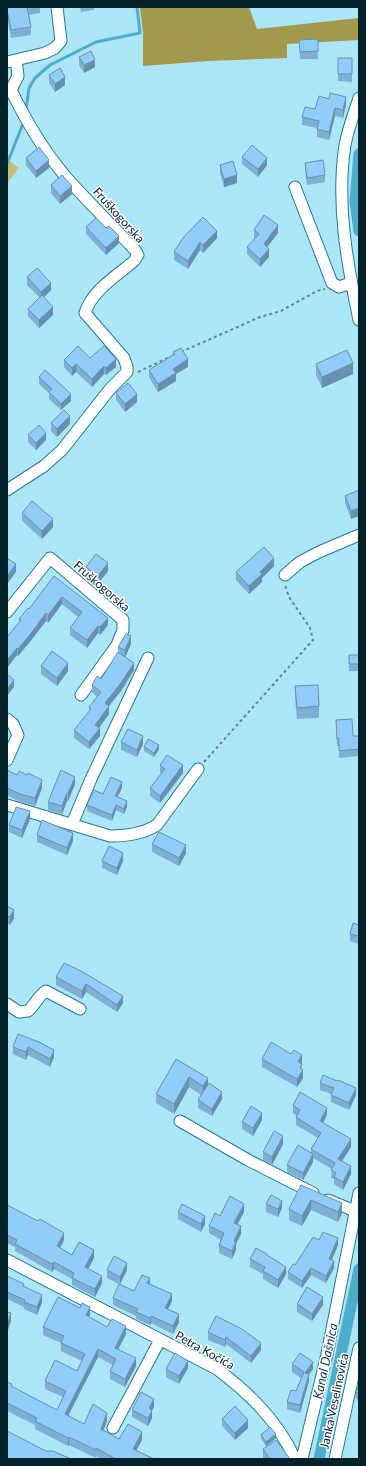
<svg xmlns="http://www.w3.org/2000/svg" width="366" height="1466" font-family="Lato,sans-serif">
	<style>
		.green { fill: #c6bd7a }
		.forest { fill: #a3984b }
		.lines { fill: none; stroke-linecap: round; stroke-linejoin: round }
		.stream { stroke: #4daecb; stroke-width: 3 }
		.canal { stroke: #4daecb; stroke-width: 11 }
		.minor-casing { stroke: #24788f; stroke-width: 13 }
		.path { stroke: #598695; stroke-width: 2; stroke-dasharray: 3 3; stroke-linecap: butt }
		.minor { stroke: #fff; stroke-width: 11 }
		.wall { fill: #7eb0d5 }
		.shaded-wall { fill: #6690ae }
		.building { fill: #92cdf8; stroke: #6690ae }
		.labels { text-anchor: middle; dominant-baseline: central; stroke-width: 3; stroke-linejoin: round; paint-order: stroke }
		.street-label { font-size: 12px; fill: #00202a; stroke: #fcfcfc }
		.water-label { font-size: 13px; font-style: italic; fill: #0d3a46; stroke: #fcfcfc }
	</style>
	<rect width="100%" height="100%" fill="#ace6f9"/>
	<!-- green -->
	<path class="green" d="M7 159 19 168 7 183Z"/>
	<!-- forest -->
	<path class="forest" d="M140 7H249L257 29 359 18V40L287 44V58L208 61 143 66V33Z"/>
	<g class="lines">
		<!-- stream -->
		<path class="stream" d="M26 109 29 88 35 78 50 65 96 42 140 33 137 7
			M7 164 24 121"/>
		<!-- canal -->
		<path class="canal" d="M359 154 355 201 359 231
			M319 1459 359 1269"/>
		<defs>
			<path id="minor" d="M7 62 45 53 55 48 61 41 57 7
				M359 98C354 113 348 129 345 145 336 203 347 263 359 320
				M295 187 332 283 339 287 351 283
				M7 490 44 466 62 450 110 389 127 372V367L124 358 85 313C92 290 117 276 134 261L138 255 135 250C112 225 87 201 65 176 45 152 25 119 11 90L18 76 16 60
				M285 575 300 562 319 552 359 535
				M7 612 50 558 123 620V630L117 645 81 695
				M7 719 13 724 18 735 7 760
				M7 805 110 836C126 836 143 834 157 825L198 769
				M72 824 91 779 148 658
				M7 1004 19 1012 28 1011C35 1005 38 996 46 991L80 1009
				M180 1121 248 1160 313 1193
				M328 1200 355 1211
				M7 1260 217 1369C249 1393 278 1421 295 1459
				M113 1428 160 1340
				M302 1459 327 1354 359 1193
				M335 1459 359 1348"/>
		</defs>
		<!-- minor casing -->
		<use href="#minor" class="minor-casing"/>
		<!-- path -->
		<path class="path" d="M181 352 260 317 281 311 317 291 325 289
			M138 372 174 355
			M204 762 313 640 310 628 289 597 285 585"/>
		<!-- minor -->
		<use href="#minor" class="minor"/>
	</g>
	<!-- wall -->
	<path class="wall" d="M7 7H40V13L29 15 31 27V35L11 38 8 21 7 22Z
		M80 7H94V10L81 12Z
		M299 40 318 51V59H300Z
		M79 57 95 67 84 73 79 65Z
		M338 58H352V82L338 81Z
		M49 75 65 85 55 92 49 83Z
		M346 105 343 118 335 116 329 140 317 137V128L302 125V117L315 109Z
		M242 157 267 165 258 177 242 164Z
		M26 158 49 168 36 178 26 165Z
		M305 163 325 175V182L307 185 305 171Z
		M220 165 237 183 224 187 220 173Z
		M51 185 72 194 60 204 51 193Z
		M86 227 119 243 106 255 86 234Z
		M254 230 278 233 267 247 269 257 260 267 247 254V247L255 238H254Z
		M183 238H217L203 253 200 250 188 269 174 260V252Z
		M27 277 51 290 44 297 53 315 39 328 28 316V309L40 298 27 285Z
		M173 352 188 367 176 374V381L158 392 149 377V370L173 355Z
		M90 358 116 367 106 375 104 374 92 387 76 372 72 376 64 367V360Z
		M316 364 353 374 322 388 316 375Z
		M39 377 71 401 61 410 49 399V393L39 384Z
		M116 393 137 402 125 412 116 400Z
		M51 423 70 424 57 437 51 431Z
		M28 435 46 440 36 450 28 442Z
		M359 490 351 519 345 503V496Z
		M22 513 53 527 42 539 22 521Z
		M274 566 262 578V582L249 594 236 580V572Z
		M86 567 108 571 98 584 86 575Z
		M54 576 108 625 100 635 98 633 87 648 70 635V628L78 617 62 604 48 623 46 621 29 643 18 656 17 655 7 668V637L19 623V619L29 609Z
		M131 644 125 657 134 670 121 691 108 706 109 714 99 728 100 736 89 749 74 738V730L89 712V707L97 697 92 692V685L101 679 118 653V647Z
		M349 655H359V671H349Z
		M41 666 68 671 57 686 41 674Z
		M295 686 319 706V718L297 719 295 698Z
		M336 720 353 736H359V756L339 758V746H337Z
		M121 742 143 744 137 757 121 750Z
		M144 747 159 749 154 757 144 751Z
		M160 765 183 773 160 803 150 796V788L161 774 160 773Z
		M7 770 42 788 35 806 20 802 7 795Z
		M75 784 68 801H67L62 814 48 810V802Z
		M122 788 118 797 127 807 124 814 116 810 112 821 87 811V805L103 794Z
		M30 819 22 838 9 832V825Z
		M37 835 73 841 67 855 37 842Z
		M152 844 186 853 179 866 152 852Z
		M102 861H123L117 875 102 868Z
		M7 906 14 918 10 925 7 923Z
		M359 925V944L350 941V934Z
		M64 963 123 1003 117 1012 86 992 82 999 56 985V977Z
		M18 1034 54 1057 50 1067 28 1055 26 1060 13 1054V1047Z
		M176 1059 208 1085 222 1099 212 1116 198 1108V1100L201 1095 189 1087 174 1114 156 1103V1094Z
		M262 1059 302 1063 301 1064 302 1069 303 1078 297 1087 262 1067Z
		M320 1083 356 1095 349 1110 331 1102V1094L320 1090Z
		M293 1105 327 1115 323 1123 351 1147 342 1161 351 1174 343 1190 334 1184V1179L331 1178 332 1169 313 1158V1162L303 1180 287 1172V1165L311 1153V1149L318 1138 296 1125V1117L297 1116 293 1113Z
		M262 1120 253 1136 242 1129V1122Z
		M283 1144 272 1165 263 1160V1152Z
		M301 1185 342 1213 338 1222 311 1210 302 1226 289 1220V1209Z
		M7 1197 8 1205 64 1240 60 1248 72 1255 94 1258 88 1269 102 1283 95 1297 72 1285V1279L54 1269 52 1272 15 1251V1247L7 1243Z
		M266 1204 282 1208 278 1217 266 1212Z
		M178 1212 205 1224 201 1232 178 1219Z
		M244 1212 237 1225 241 1234 236 1244V1250L232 1259 219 1253V1245L221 1240 209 1233V1226L220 1216Z
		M319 1240 338 1245 332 1260 334 1268 326 1283 311 1275 302 1288 288 1279V1272Z
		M267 1256 286 1274 278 1288 263 1279V1274L250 1267V1259Z
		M107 1270H127L120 1284 134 1291 150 1284 172 1301 168 1309 179 1322 173 1334 151 1323 150 1325 136 1319V1316L113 1305V1298L119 1284 107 1278Z
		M7 1276 24 1287 42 1302 37 1315 24 1309V1307L7 1299Z
		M297 1304 323 1305 312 1321 297 1312Z
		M90 1315 89 1317 107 1327 126 1334 118 1349 136 1366 125 1387 110 1379V1371L113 1365 98 1357 68 1416 84 1424 107 1421 103 1430 119 1439 142 1440 136 1450 154 1459H101L96 1456V1458L69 1445 68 1446 35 1429V1425L7 1411V1382L12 1387 57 1410 63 1397 45 1389V1381L77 1371 82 1361 61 1351V1343L43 1335V1327Z
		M216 1316 261 1350 251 1363 226 1344 225 1347 208 1340V1332Z
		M292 1364 313 1369 309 1374V1381L300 1413 287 1409V1402L296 1391 301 1378 292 1372Z
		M188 1368 179 1384 166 1377V1369Z
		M359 1385V1401L356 1399V1392Z
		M154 1407 152 1410V1418L148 1426 132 1417V1410Z
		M222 1419 248 1428 235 1440 222 1426Z
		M261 1435 276 1438 266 1446 261 1439Z
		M263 1449 290 1459H264L263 1457Z"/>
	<!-- shaded-wall -->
	<path class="shaded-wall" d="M95 60V67L84 73V65Z
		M65 77V85L55 92V84Z
		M346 97V105L343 118V110Z
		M335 108V116L329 140V132Z
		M267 158V165L258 177V169Z
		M49 160V168L36 178V171Z
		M237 175V183L224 187V179Z
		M72 186V194L60 204V196Z
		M278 225V233L264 251V244Z
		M217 231V238L203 253V245Z
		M119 236V243L106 255V248Z
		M200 242V250L188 269V261Z
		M269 249V257L260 267V259Z
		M51 283V290L41 300V292Z
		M53 307V315L39 328V320Z
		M116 359V367L106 375V368Z
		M188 359V367L176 374V381L158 392V384L173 369Z
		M353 363V374L322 388V377Z
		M76 364V372L72 376V368Z
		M104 366V374L92 387V379Z
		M71 394V401L61 410V404Z
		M137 394V402L125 412V404Z
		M70 416V424L57 437V429Z
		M46 433V440L36 450V443Z
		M359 508V516L351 519V511Z
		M53 519V527L42 539V531Z
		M274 558V566L262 578V582L249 594V586L260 572Z
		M108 563V571L98 584V576Z
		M16 564V572L7 584V576Z
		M62 597V604L48 623V615Z
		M46 613V621L29 643 18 656V649Z
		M108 618V625L100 635V627Z
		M98 626V633L87 648V640Z
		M131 636V644L125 658V650Z
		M17 648V655L7 668V660Z
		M68 663V671L57 686V678Z
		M134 663V670L121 691 105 711V703Z
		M14 680V687L7 696V689Z
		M109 706V714L95 733V725Z
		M100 728V736L89 749V742Z
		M143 736V744L137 757V750Z
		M159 745V749L154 757V753Z
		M183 765V773L160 803V796Z
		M75 777V784L68 801V793Z
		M42 780V788L35 806V798Z
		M122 782V788L115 801V796Z
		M67 793V801L62 814V806Z
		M127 801V807L124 814V809Z
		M116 805V810L112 821V815Z
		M30 811V819L22 838V830Z
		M73 833V841L67 855V848Z
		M186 845V853L179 866V858Z
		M123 853V861L117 875V868Z
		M14 910V918L10 925V917Z
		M86 984V992L82 999V991Z
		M123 996V1003L117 1012V1005Z
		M28 1047V1055L26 1060V1052Z
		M54 1050V1057L50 1067V1059Z
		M302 1055V1063L298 1069V1061Z
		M303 1070V1078L297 1087V1079Z
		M189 1077V1087L174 1114V1104Z
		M208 1078V1088L203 1096V1086Z
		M356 1088V1095L349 1110V1103Z
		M222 1092V1099L212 1116V1109Z
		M327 1108V1115L320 1129V1121Z
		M262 1113V1120L253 1136V1128Z
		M283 1136V1144L272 1165V1157Z
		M351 1139V1147L338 1167V1159Z
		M313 1154V1162L303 1180V1173Z
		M351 1166V1174L343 1190V1182Z
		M311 1200V1210L302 1226V1216Z
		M282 1201V1208L278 1217V1209Z
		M342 1203V1213L338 1222V1212Z
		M244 1204V1212L234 1231V1223Z
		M205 1216V1224L201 1232V1224Z
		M241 1226V1234L236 1244V1250L232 1259V1251L234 1241Z
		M64 1233V1240L57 1254V1246Z
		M338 1238V1245L329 1266V1259Z
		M94 1250V1258L85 1275V1267Z
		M334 1261V1268L326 1283V1276Z
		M54 1262V1269L52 1272V1264Z
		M127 1263V1270L120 1284V1277Z
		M286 1267V1274L278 1288V1280Z
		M311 1268V1275L302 1288V1281Z
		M102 1276V1283L95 1297V1289Z
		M150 1278V1286L147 1283Z
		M172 1294V1301L165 1315V1308Z
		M42 1295V1302L37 1315V1307Z
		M323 1297V1305L312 1321V1314Z
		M90 1307V1315L86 1323V1315Z
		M11 1313V1321L8 1330V1322Z
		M179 1314V1322L173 1334V1326Z
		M151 1316V1323L150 1325V1318Z
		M126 1326V1334L115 1356V1348Z
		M226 1337V1344L225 1347V1340Z
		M261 1343V1350L251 1363V1356Z
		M98 1349V1357L65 1422V1414Z
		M136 1358V1366L125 1387V1379Z
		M188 1361V1368L179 1384V1376Z
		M313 1362V1369L309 1374V1381L300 1413V1405L305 1373Z
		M154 1399V1407L149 1416V1408Z
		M152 1411V1418L148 1426V1418Z
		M107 1413V1421L101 1437V1429Z
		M248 1420V1428L235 1440V1433Z
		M142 1432V1440L133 1457V1449Z
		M276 1434V1438L266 1446V1442Z
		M69 1437V1445L68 1446V1438Z"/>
	<!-- building -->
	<path class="building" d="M7 7H31H27L31 27 11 30 8 14H7Z
		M318 39V51L300 52 299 40Z
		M91 51 95 60 84 65 79 57Z
		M338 58H352V74H338Z
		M60 68 65 77 55 84 49 75Z
		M330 93 346 97 343 110 335 108 329 132 317 129 319 121 302 117 305 107 315 109 319 96 329 99Z
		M252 145 267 158 258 169 242 157Z
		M39 147 49 160 36 171 26 158Z
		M323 160 325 175 307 178 305 163Z
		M233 161 237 175 224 179 220 165Z
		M62 175 72 186 60 196 51 185Z
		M264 215 278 225 264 244 269 249 260 259 247 247 259 234 254 230Z
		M203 217 217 231 203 245 200 242 188 261 174 252 183 238Z
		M96 218 106 228 109 226 119 236 106 248 86 227Z
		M37 268 51 283 41 292 27 277Z
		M42 295 53 307 39 320 28 309Z
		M78 346 90 358 104 346 116 359 106 368 104 366 92 379 76 364 72 368 64 360Z
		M181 348 188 359 173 369 176 373 158 384 149 370 175 354 173 352Z
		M347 350 353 363 322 377 316 364Z
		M45 370 71 394 61 404 49 392 52 389 39 377Z
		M128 383 137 394 125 404 116 393Z
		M64 410 70 416 57 429 51 423Z
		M39 425 46 433 36 443 28 435Z
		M359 490V508L351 511 345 496Z
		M32 501 53 519 42 531 22 513Z
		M264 547 274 558 260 572 262 574 249 586 236 572Z
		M96 554 108 563 98 576 86 567Z
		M7 558 16 564 7 576Z
		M54 576 108 618 100 627 98 626 87 640 70 628 82 612 62 597 48 615 46 613 29 636 18 649 17 648 7 660V637L21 620 19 619 28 608 29 609Z
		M126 634 131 636 125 650 118 647Z
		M52 651 68 663 57 678 41 666Z
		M118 652 134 663 121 683 105 703 109 706 95 725 100 728 89 742 74 730 91 709 89 707 101 692 92 685 97 676 101 679Z
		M349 655H359V664H349Z
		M7 674 14 680 7 689Z
		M318 685 319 706 297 708 295 686Z
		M352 719 353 736H359V749L339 751V738L337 739 336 720Z
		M128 729 143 736 137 750 121 742Z
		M148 739 159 745 154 753 144 747Z
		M167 755 183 765 160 796 150 788 165 769 160 765Z
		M7 770 17 775 19 771 27 775 28 773 42 780 35 798 20 794 7 788Z
		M61 770 75 777 68 793H67L62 806 48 802Z
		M111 777 122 782 115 796 127 801 124 809 116 805 112 815 87 805 94 790 103 794Z
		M16 807 30 811 22 830 9 825Z
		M42 820 73 833 67 848 37 835Z
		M159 832 186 845 179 858 152 844Z
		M109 846 123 853 117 868 102 861Z
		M7 906 14 910 10 917 7 916Z
		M353 923 359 925V936L350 934Z
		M64 963 81 971 123 996 117 1005 86 984 82 991 56 977Z
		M18 1034 39 1042 54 1050 50 1059 28 1047 26 1052 13 1047Z
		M271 1042 291 1054 294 1050 302 1055 298 1061 302 1064 300 1068 303 1070 297 1079 262 1059Z
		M176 1059 208 1078 203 1086 189 1077 174 1104 156 1094Z
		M323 1075 337 1081 338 1080 356 1088 349 1103 331 1095 334 1088 320 1083Z
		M209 1083 222 1092 212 1109 198 1100Z
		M300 1092 327 1108 320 1121 351 1139 338 1159 351 1166 343 1182 334 1177 336 1173 331 1170 335 1163 311 1149 321 1133 296 1117 300 1110 293 1105Z
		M251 1106 262 1113 253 1128 242 1122Z
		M274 1131 283 1136 272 1157 263 1152Z
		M298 1145 313 1154 303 1173 287 1165Z
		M301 1185 342 1203 338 1212 311 1200 302 1216 289 1209Z
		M271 1195 282 1201 278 1209 266 1204Z
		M230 1196 244 1204 234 1223 241 1226 234 1241 236 1242 232 1251 219 1245 224 1233 209 1226 215 1213 220 1216Z
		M182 1204 205 1216 201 1224 178 1212Z
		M7 1205 38 1221 40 1219 64 1233 57 1246 72 1255 79 1242 94 1250 85 1267 102 1276 95 1289 72 1278 74 1273 54 1262 52 1264 15 1244 17 1240 7 1235Z
		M323 1232 338 1238 329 1259 334 1261 326 1276 311 1268 302 1281 288 1272 293 1264 295 1265 313 1237 319 1240Z
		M256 1248 267 1254V1255L286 1267 278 1280 263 1271 265 1267 250 1259Z
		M114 1256 127 1263 120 1277 107 1270Z
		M142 1275 150 1278 147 1283 172 1294 165 1308 179 1314 173 1326 151 1316 150 1318 136 1312 138 1309 113 1298 119 1284 134 1291Z
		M7 1276 24 1284 23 1286 42 1295 37 1307 24 1302 25 1300 7 1292Z
		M307 1287 323 1297 312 1314 297 1304Z
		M58 1297 80 1308 82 1303 90 1307 86 1315 107 1327 112 1319 126 1326 115 1348 136 1358 125 1379 110 1371 116 1359 98 1349 65 1414 84 1424 93 1404 107 1413 101 1429 119 1439 128 1424 142 1432 133 1449 154 1459H116L96 1448V1450L69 1437 68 1438 35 1421 37 1418 7 1403V1382L12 1384 11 1386 57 1410 66 1391 45 1381 55 1360 77 1371 85 1354 61 1343 64 1336 43 1327Z
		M7 1312 11 1313 8 1322H7Z
		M216 1316 242 1329 261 1343 251 1356 226 1337 225 1340 208 1332Z
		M175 1353 188 1361 179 1376 166 1369Z
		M300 1353 313 1362 305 1373 309 1374 300 1405 287 1402 291 1390 296 1391 304 1372 292 1364Z
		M359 1385V1393L356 1392Z
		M141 1392 154 1399 149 1408 152 1411 148 1418 132 1410Z
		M235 1406 248 1420 235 1433 222 1419Z
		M270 1427 276 1434 266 1442 261 1435Z
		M7 1431 46 1451H53L71 1459H7Z
		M276 1440 290 1459H270L263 1449Z"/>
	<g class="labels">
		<!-- street labels -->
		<g class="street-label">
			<text transform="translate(119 215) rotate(48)">Fruškogorska</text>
			<text transform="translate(102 586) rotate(41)">Fruškogorska</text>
			<text transform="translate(205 1350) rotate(29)">Petra Kočića</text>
			<text transform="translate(334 1401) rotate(-78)">Janka Veselinovića</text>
		</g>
		<!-- water labels -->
		<g class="water-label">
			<text transform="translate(325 1361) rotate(-78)">Kanal Dašnica</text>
		</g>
	</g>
	<!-- border -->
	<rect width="366" height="1466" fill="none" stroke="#00202a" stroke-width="16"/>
</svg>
